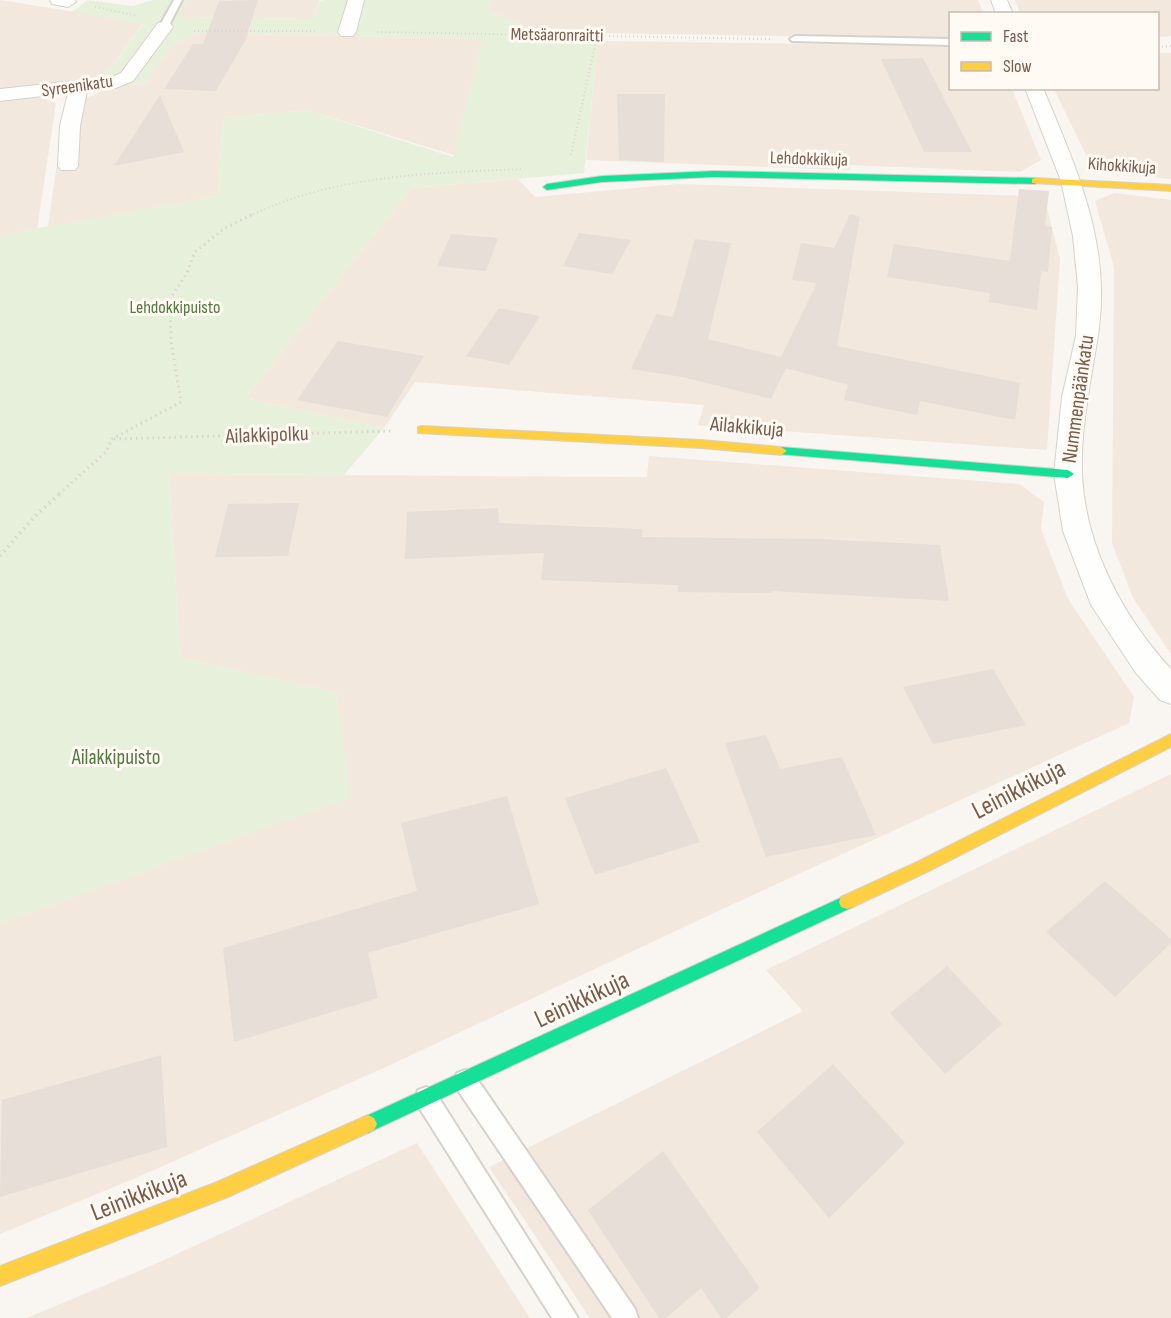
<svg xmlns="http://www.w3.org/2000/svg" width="1171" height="1318" font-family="'Sofia Sans Condensed',sans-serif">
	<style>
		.residential { fill: #f2e8de }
		.green { fill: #e7f0db }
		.building { fill: #e6ded7 }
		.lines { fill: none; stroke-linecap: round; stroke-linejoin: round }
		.lane-casing { stroke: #d7d1cb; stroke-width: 4 }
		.street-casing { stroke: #d7d1cb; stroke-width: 2 }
		.fast-casing { stroke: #d9d2cb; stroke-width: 2 }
		.slow-casing { stroke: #d9d2cb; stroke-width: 2 }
		.path-far2 { stroke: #dcd5d0; stroke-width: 2; stroke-dasharray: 1 3; stroke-linecap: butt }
		.path-far1 { stroke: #dcd5d0; stroke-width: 3; stroke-dasharray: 1.5 4; stroke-linecap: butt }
		.path { stroke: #dcd5d0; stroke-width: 4; stroke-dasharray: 1.5 4.5; stroke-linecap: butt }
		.lane { fill: #fefefd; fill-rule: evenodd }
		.street { fill: #fefefd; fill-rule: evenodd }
		.fast { fill: #16e098; fill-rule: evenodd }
		.slow { fill: #ffcf43; fill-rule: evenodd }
		.labels { text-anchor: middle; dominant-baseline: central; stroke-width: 6; stroke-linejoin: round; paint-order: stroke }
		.far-street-label { font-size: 18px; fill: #7a5c4d; stroke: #fffaf3 }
		.far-park-label { font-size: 18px; fill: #537a41; stroke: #fffaf3 }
		.street-label { font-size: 21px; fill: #7a5c4d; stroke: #fffaf3 }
		.park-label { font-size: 21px; fill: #537a41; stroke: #fffaf3 }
		.near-street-label { font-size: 26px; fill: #7a5c4d; stroke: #fffaf3 }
	</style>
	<rect width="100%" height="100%" fill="#f9f5f0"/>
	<!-- residential -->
	<path class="residential" d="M0 0 143 23 103 79 0 90Z
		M189 0H320L312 19 179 17Z
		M491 0H978L983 13 950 14V39L535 32 489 10Z
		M1015 0H1171V36L1158 37V14L1020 13Z
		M200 33 483 39 454 155 306 110 223 118 218 196 48 227 59 149 76 147 82 101 107 88 145 84 172 45Z
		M598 41 950 46V88L1012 89 1041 160 1020 172 850 165V170L586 160Z
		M1158 53H1171V179L1117 173 1087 157 1054 89 1158 88Z
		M36 96 56 103 37 229 0 235V100Z
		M518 179 535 197 678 184 1023 196 1047 208 1060 259 1047 450 698 425 704 405 415 382 384 428 245 398 411 188Z
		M1114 193 1171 200V654L1133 598 1112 543 1114 267 1095 201Z
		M649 456 1019 484 1044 502 1041 529 1068 599 1134 697 1129 723 731 905 388 1066 138 1177 0 1234V923L350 797 336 692 180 658 169 474 647 477Z
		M1171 774V1318H590L489 1167 803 1011 766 970Z
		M417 1143 530 1318H27L153 1265Z"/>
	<!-- green -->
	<path class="green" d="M88 0 132 6 154 0H189L180 17 312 19 320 1 324 0H491L489 10 535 32 599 33 584 173 411 188 245 398 384 428 344 475 169 474 180 658 336 692 351 797 0 923V235L218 196 223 118 306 110 453 157 483 39 200 33 172 45 145 84 107 88 103 79 143 24 72 12Z"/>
	<!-- building -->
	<path class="building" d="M258 0 245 41 216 91 164 89 193 44H203L219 1Z
		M923 58 972 152H924L881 59Z
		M617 94H665L664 162 619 160Z
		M160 95 184 152 114 166Z
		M1019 189 1049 191 1045 226 1052 227 1048 272 1041 271 1037 310 989 302 990 293 887 277 894 244 1010 261Z
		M850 214 860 217 837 346 1020 383 1015 420 920 401 917 415 844 400 848 385 786 368 771 399 682 377 631 369 656 314 673 317 695 239 731 243 708 339 781 357 817 283 792 280 801 243 834 248Z
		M579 233 631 240 612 274 563 266Z
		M451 234 498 238 486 271 437 266Z
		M499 308 540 316 509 365 466 356Z
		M338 341 424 356 387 417 297 400Z
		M299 503 288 556 215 557 228 504Z
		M498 508 499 523 642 529V537L819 539 940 545 949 601 772 591V593L678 592V585L541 580 544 553 405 559 407 512Z
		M993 669 1026 725 933 744 903 687Z
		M766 735 780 769 842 757 876 835 766 857 725 743Z
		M666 768 700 842 595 875 565 798Z
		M507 796 539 904 368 953 378 998 234 1042 223 948 417 891 401 823Z
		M1105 881 1171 939V943L1115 997 1046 932Z
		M947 966 1002 1024 945 1074 890 1013Z
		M161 1055 167 1147 0 1197 2 1100Z
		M833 1064 905 1143 829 1218 757 1132Z
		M663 1151 760 1288 726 1318H721L701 1288 666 1318H659L588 1210Z"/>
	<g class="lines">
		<defs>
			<path id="lane" d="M174 0H182L167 29H161L159 27Z
				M795 36 950 39V45L792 41 790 39Z
				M465 1070 473 1073 635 1309 638 1318H612L457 1089 454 1081 457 1073Z
				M426 1087 434 1090 578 1318H552L418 1106 415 1098 418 1090Z"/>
			<path id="street" d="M50 0H75L76 2 68 7 52 4Z
				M348 0H364L356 32 353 36H341L338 32Z
				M991 0H1007L1013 14H996Z
				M164 22 170 23 173 27 133 81 116 88 87 91 80 126 78 166 75 170H61L58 166 60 126 68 93 0 101V89L112 77 121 73 158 23Z
				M1025 88H1043C1070 153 1100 218 1101 289 1102 329 1093 358 1088 397 1084 421 1081 450 1082 474 1085 546 1123 617 1171 669V704L1160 700 1136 673 1091 605 1063 531 1054 474 1062 397 1076 336 1078 287 1073 236 1061 181Z"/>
			<path id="fast" d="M714 171 1035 178 1039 181 1035 184 714 177 602 182 547 190 543 187 547 184 602 176Z
				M781 447 1068 470 1074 474 1068 478 777 454V448Z
				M847 895 853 897 855 902 853 907 374 1130 368 1133 362 1130 359 1124 362 1118Z"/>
			<path id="slow" d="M1035 178 1171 185V191L1032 183V179Z
				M422 426 701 440 781 447 787 451 781 455 701 448 418 433V427Z
				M1171 734V747L927 872 853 907 847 909 841 907 839 902 841 897 917 862Z
				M368 1115 374 1118 377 1124 374 1130 228 1197 0 1286V1266L217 1182Z"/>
		</defs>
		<!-- lane casing -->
		<use href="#lane" class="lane-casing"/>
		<!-- street casing -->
		<use href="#street" class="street-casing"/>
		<!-- fast casing -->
		<use href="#fast" class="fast-casing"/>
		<!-- slow casing -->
		<use href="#slow" class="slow-casing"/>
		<!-- path-far2 -->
		<path class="path-far2" d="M95 7 138 16
			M194 31H318
			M377 32 771 39
			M1158 47 1171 46
			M571 155 597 36
			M250 216C333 175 430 173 521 169"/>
		<!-- path-far1 -->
		<path class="path-far1" d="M114 439 392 431
			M59 494 106 452 112 439 181 402 171 341 170 299 187 273 195 252 225 228 253 214"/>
		<!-- path -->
		<path class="path" d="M0 556 35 516 61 493"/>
		<!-- lane -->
		<use href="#lane" class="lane"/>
		<!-- street -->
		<use href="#street" class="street"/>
		<!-- fast -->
		<use href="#fast" class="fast"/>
		<!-- slow -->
		<use href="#slow" class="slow"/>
	</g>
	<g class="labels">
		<!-- far-street labels -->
		<g class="far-street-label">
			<text transform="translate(557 35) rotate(1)">Metsäaronraitti</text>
			<text transform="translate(77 86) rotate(-8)">Syreenikatu</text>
			<text transform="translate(809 159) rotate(2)">Lehdokkikuja</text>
			<text transform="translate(1122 166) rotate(4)">Kihokkikuja</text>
		</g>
		<!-- far-park labels -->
		<g class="far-park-label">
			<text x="175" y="307">Lehdokkipuisto</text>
		</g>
		<!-- street labels -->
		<g class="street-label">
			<text transform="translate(1078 399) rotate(-82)">Nummenpäänkatu</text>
			<text transform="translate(747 427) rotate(5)">Ailakkikuja</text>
			<text transform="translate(267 435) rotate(-2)">Ailakkipolku</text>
		</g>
		<!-- park labels -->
		<g class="park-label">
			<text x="116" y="757">Ailakkipuisto</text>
		</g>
		<!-- near-street labels -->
		<g class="near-street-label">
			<text transform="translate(1019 790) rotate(-27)">Leinikkikuja</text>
			<text transform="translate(582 1000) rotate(-25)">Leinikkikuja</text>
			<text transform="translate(139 1196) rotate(-21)">Leinikkikuja</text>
		</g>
	</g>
	<!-- legend -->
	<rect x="949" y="12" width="210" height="78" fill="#fffaf3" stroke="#cabbb1" stroke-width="1.5"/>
	<rect x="961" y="32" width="30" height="9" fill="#16e098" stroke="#cabbb1" stroke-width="1.5"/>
	<text x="1003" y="42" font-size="18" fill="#7a5c4d">Fast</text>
	<rect x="961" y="62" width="30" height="9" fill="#ffcf43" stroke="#cabbb1" stroke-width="1.5"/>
	<text x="1003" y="72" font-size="18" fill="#7a5c4d">Slow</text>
</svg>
